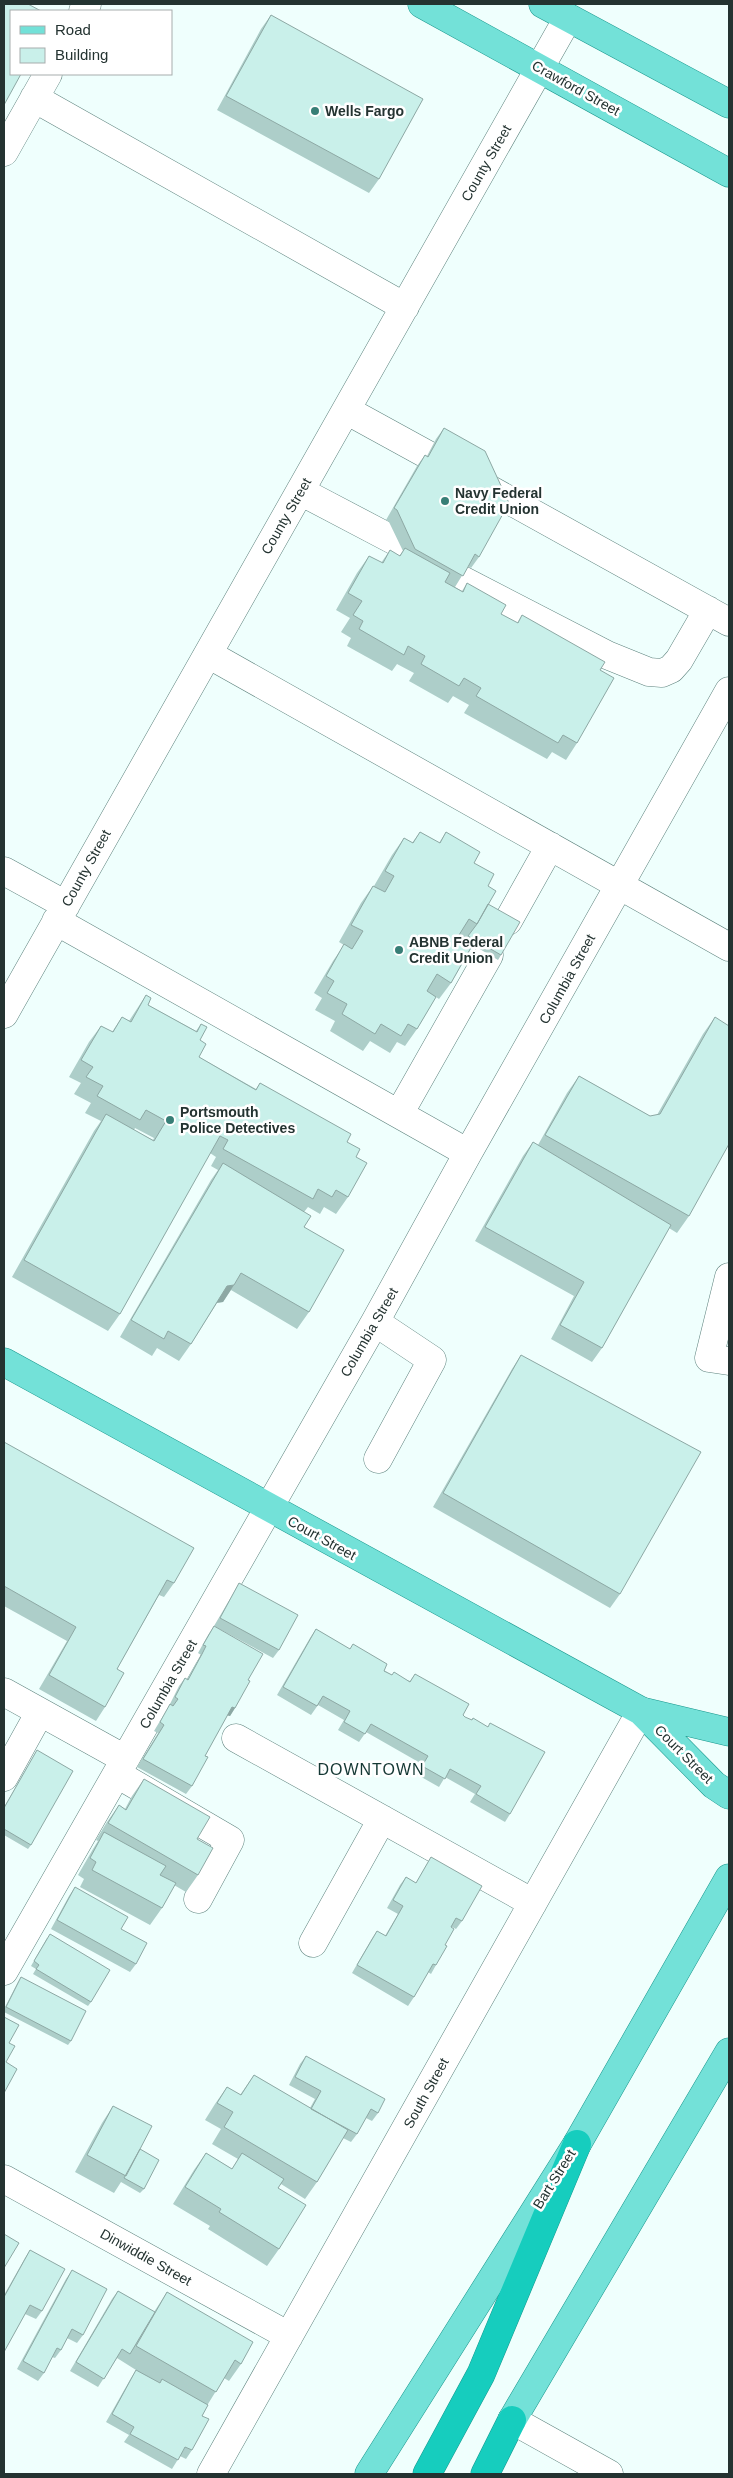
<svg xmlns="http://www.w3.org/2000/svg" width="733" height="2478" font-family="Helvetica,sans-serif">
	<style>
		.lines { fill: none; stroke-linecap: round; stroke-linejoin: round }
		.minor-casing { stroke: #5e837e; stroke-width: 29 }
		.major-casing { stroke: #1b978d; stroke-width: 29 }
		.highway-casing { stroke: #1b978d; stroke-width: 29 }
		.minor { stroke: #fff; stroke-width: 28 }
		.major { stroke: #73e1d8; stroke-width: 28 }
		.highway { stroke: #16cdbe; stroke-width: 28 }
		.wall { fill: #adcec9; fill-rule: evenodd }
		.shaded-wall { fill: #8da8a4 }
		.building { fill: #c9f0ea; stroke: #8da8a4 }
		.poi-dot { fill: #377e76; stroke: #fff; stroke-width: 2 }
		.labels { text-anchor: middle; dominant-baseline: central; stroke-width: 5; stroke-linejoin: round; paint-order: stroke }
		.street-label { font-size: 14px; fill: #243331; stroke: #fff }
		.poi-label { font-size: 14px; font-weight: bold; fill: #243331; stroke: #fff; text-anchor: start }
		.quarter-label { font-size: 16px; letter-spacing: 1px; fill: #143834; stroke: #fff }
	</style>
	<rect width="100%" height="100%" fill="#effffd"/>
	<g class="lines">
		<defs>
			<path id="minor" d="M83 11 87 4
				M34 98 405 307
				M4 152 48 74
				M346 410 428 455
				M489 489 729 622
				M300 491 399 543
				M460 579 607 655 649 672 662 673 671 669 679 660 708 610
				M208 654 729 947
				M4 871 66 905
				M56 921 468 1153
				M508 921 550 846
				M4 1014 568 18
				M399 1114 489 955
				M729 1277 709 1358 729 1361
				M375 1322 432 1360 378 1459
				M4 1692 125 1759
				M236 1738 533 1903
				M117 1774 230 1840 198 1899
				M4 1777 40 1712
				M313 1943 382 1819
				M4 1971 375 1322 468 1153 729 691
				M4 2179 289 2336
				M512 2420 609 2474
				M211 2474 641 1711"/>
			<path id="major" d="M422 4 729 173
				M543 4 729 104
				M4 1362 641 1711 729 1732
				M641 1711 714 1785 729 1795
				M512 2420 729 2052
				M369 2474 577 2144 729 1878"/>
			<path id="highway" d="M427 2474 481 2374 577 2144
				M485 2474 512 2420"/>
		</defs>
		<!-- minor casing -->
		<use href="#minor" class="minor-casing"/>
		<!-- major casing -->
		<use href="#major" class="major-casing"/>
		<!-- highway casing -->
		<use href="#highway" class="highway-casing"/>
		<!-- minor -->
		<use href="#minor" class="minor"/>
		<!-- major -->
		<use href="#major" class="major"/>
		<!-- highway -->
		<use href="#highway" class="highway"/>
	</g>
	<!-- wall -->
	<path class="wall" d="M271 15 379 179 369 193 217 110 261 29Z
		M444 428 479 557 471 568 468 566 455 587 462 591 467 583 501 614 517 623 522 615 600 670 577 743 566 760 552 752 547 759 464 713 469 705 453 696 448 703 409 681 414 673 397 664 392 671 347 646 351 638 341 632 350 618 336 610 357 573 369 556 381 563 390 550 399 556 403 551 389 522 386 520 417 466 425 455 427 456 436 439Z
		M420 832 439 843 446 832 474 863 488 886V904L501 955 498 960 473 945 451 983 439 999 436 997 417 1029 405 1046 397 1042 390 1053 370 1041 363 1051 330 1031 335 1021 315 1010 322 998 314 993 333 961 344 945 339 942 361 903 373 886H374L392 855 404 838 412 843Z
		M146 995 148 1005 196 1031 201 1024 199 1057 256 1089 260 1083 347 1142 356 1157 348 1197 336 1214 324 1207 320 1214 308 1207 304 1212 309 1312 297 1329 231 1290 223 1302 217 1303 191 1344 179 1361 157 1348 152 1356 120 1337 211 1180 218 1170 211 1166 216 1157 210 1153 120 1314 108 1331 12 1277 94 1131 101 1121 85 1113 91 1103 74 1094 81 1083 69 1077 89 1042 101 1026 112 1032 122 1017 129 1021ZM135 1128 154 1138 153 1140 134 1130Z
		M715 1017 689 1216 677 1233 669 1228 602 1348 592 1362 551 1339 574 1296 475 1241 523 1156 533 1142 538 1145 567 1093 579 1076 650 1116 657 1115 703 1034Z
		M521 1355 620 1594 610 1608 433 1507 512 1369Z
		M4 1442 174 1583 164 1597 159 1595 117 1669 105 1707 96 1721 39 1689 67 1641 4 1606Z
		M239 1583 279 1650 273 1658 214 1626 234 1592Z
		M214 1626 248 1680 235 1708 230 1716 227 1715 205 1756 192 1786 186 1794 137 1767 158 1733 154 1731 169 1706 179 1686 185 1678 187 1679 196 1663 201 1655 198 1653 208 1635Z
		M316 1629 392 1675 410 1681 415 1674 463 1715 510 1814 505 1822 470 1802 475 1794 445 1777 439 1787 416 1774 422 1764 366 1732 359 1742 338 1730 344 1720 318 1705 311 1715 277 1695 310 1638Z
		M37 1750 31 1845 28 1849 4 1835V1807Z
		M144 1779 197 1839 198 1875 186 1892 174 1885 162 1908 150 1925 80 1887 84 1879 78 1875 93 1849 98 1841 96 1840 107 1822 119 1805 125 1809 132 1796Z
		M431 1857 462 1921 456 1929 452 1927 436 1965 431 1974 428 1972 414 1997 408 2006 352 1973 371 1940 377 1931 385 1936 398 1914 387 1908 400 1885 406 1877 416 1883Z
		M75 1887 121 1929 136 1964 130 1972 51 1929 69 1896Z
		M47 1938 91 2002 88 2006 33 1974 36 1969 31 1966Z
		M21 1977 71 2041 68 2045 4 2012V2009L18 1982Z
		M306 2056 378 2113 372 2121 366 2118 357 2134 351 2142 343 2138 317 2182 305 2199 281 2184 278 2188 279 2249 267 2266 208 2229 210 2226 173 2204 194 2170 206 2153 232 2169 238 2159 212 2144 221 2129 205 2120 215 2104 227 2087 240 2095 254 2075 310 2108 315 2099 289 2085 300 2064Z
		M113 2106 140 2149 144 2189 140 2193 121 2182 114 2193 75 2172 102 2123Z
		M30 2250 42 2311 36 2319 25 2314 4 2352V2295L25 2258Z
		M72 2270 83 2335 77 2343 67 2338 61 2350 55 2358 52 2357 44 2373 38 2381 17 2369 66 2279Z
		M118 2291 154 2312 167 2292 241 2364 229 2381 224 2378 208 2404 202 2416 192 2450 186 2459 180 2456 172 2469 124 2442 129 2435 106 2422 131 2378 136 2370 117 2358 98 2387 70 2371 112 2299Z"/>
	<!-- shaded-wall -->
	<path class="shaded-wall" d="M234 1285 223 1302 215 1303 227 1286Z
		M232 1707 235 1708 230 1716 226 1715Z"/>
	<!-- building -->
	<path class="building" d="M4 4H28L41 11H11V74H21L4 105Z
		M271 15 423 99 379 179 226 96Z
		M444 428 485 451 509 503 479 557 475 554 463 576 415 549 397 510 394 508 425 455 428 457Z
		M405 548 450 573 445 582 463 592 467 583 506 605 501 614 518 623 522 615 605 662 600 670 614 678 577 743 563 735 558 743 476 696 481 688 464 678 459 686 421 664 425 656 408 646 404 655 359 629 363 621 353 615 362 601 348 593 369 556 383 563 390 550 400 556Z
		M420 832 440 843 446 832 480 852 474 863 494 874 488 886 496 891 477 924 469 919 459 935 473 944 451 983 437 974 427 991 436 997 417 1029 408 1024 401 1036 381 1024 375 1034 342 1014 347 1004 327 993 334 981 326 976 344 944 352 949 363 931 351 925 373 886 385 892 394 876 385 871 404 838 413 843Z
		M488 904 520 922 501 955 468 936 477 924Z
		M146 995 151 998 148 1005 197 1032 201 1024 207 1027 200 1040 206 1044 199 1057 256 1090 260 1083 351 1134 347 1142 360 1149 356 1157 367 1163 348 1197 336 1190 332 1197 318 1189 313 1199 223 1149 228 1140 220 1136 120 1314 24 1260 106 1114 154 1141 166 1121 146 1110 140 1120 97 1096 103 1086 86 1077 93 1067 81 1060 101 1026 113 1032 122 1017 131 1022Z
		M715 1017 729 1026V1144L689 1216 545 1135 579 1076 650 1116 660 1114Z
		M533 1142 671 1225 602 1348 560 1325 584 1282 485 1227Z
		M223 1163 311 1216 304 1227 344 1250 309 1312 241 1273 234 1285 227 1286 191 1344 168 1331 164 1339 131 1320Z
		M521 1355 701 1452 620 1594 443 1493Z
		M4 1442 194 1548 174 1583 167 1580 117 1669 124 1673 105 1707 49 1675 76 1627 4 1586Z
		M239 1583 298 1615 279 1650 220 1618Z
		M214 1626 263 1654 248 1680 250 1681 235 1708 232 1707 205 1756 208 1757 192 1786 143 1759 164 1725 160 1722 170 1704 173 1706 178 1699 175 1697 185 1678 188 1680 202 1654 206 1646 203 1645Z
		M316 1629 350 1649 353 1644 387 1664 384 1671 392 1675 394 1672 410 1682 415 1674 469 1704 463 1715 465 1717 472 1720 473 1718 488 1727 490 1723 545 1752 510 1814 476 1794 481 1786 450 1769 445 1779 422 1766 428 1756 371 1724 365 1734 344 1722 350 1711 323 1696 317 1706 283 1687Z
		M37 1750 73 1771 31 1845 4 1829V1808Z
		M144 1779 210 1817 197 1839 213 1848 198 1875 108 1823 119 1805 126 1810Z
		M104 1832 166 1866 160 1875 176 1883 162 1908 92 1870 96 1862 90 1858Z
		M431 1857 482 1886 462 1921 456 1918 451 1927 454 1929 445 1945 447 1946 436 1965 433 1964 414 1997 357 1965 377 1931 386 1936 403 1906 393 1900 406 1877 416 1883Z
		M75 1887 128 1917 121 1929 147 1943 136 1964 57 1920Z
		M50 1934 110 1970 91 2002 36 1969 39 1965 34 1961Z
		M21 1977 86 2011 71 2041 6 2007Z
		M4 2017 19 2025 9 2043 15 2046 6 2062 17 2069 4 2093Z
		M306 2056 385 2099 378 2113 371 2109 357 2134 311 2109 321 2091 295 2077Z
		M254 2075 348 2130 317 2182 224 2127 233 2112 217 2103 227 2087 241 2095Z
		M113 2106 152 2126 126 2176 87 2155Z
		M140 2149 159 2160 144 2189 124 2178Z
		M206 2153 232 2169 242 2153 284 2179 278 2188 306 2205 279 2249 219 2212 221 2209 185 2187Z
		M4 2234 19 2243 4 2268Z
		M30 2250 65 2269 42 2311 30 2305 4 2352V2297Z
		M72 2270 107 2289 83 2335 72 2329 61 2350 57 2348 44 2373 23 2361Z
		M118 2291 155 2312 130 2354 122 2349 104 2379 76 2362Z
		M167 2292 253 2342 241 2364 235 2360 216 2392 136 2346Z
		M136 2370 160 2383 162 2379 208 2405 202 2416 209 2419 192 2450 185 2447 178 2460 130 2434 134 2427 112 2414Z"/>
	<!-- markers -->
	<g class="poi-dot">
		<circle cx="315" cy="111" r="5"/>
		<circle cx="445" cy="501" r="5"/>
		<circle cx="399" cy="950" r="5"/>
		<circle cx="170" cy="1120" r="5"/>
	</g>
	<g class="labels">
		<!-- street labels -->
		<g class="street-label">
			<text transform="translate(576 88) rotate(29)">Crawford Street</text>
			<text transform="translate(486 163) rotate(-60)">County Street</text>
			<text transform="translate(286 516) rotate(-60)">County Street</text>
			<text transform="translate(86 868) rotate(-61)">County Street</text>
			<text transform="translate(567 979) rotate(-61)">Columbia Street</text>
			<text transform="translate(369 1332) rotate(-60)">Columbia Street</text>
			<text transform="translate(322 1538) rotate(29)">Court Street</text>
			<text transform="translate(168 1684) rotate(-60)">Columbia Street</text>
			<text transform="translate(684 1754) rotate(45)">Court Street</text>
			<text transform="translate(426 2093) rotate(-61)">South Street</text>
			<text transform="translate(554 2179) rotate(-58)">Bart Street</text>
			<text transform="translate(146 2257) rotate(29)">Dinwiddie Street</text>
		</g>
		<!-- poi labels -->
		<g class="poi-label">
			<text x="325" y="111">Wells Fargo</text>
			<text x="455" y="493">Navy Federal<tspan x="455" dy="16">Credit Union</tspan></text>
			<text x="409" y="942">ABNB Federal<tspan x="409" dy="16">Credit Union</tspan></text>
			<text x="180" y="1112">Portsmouth<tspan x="180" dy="16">Police Detectives</tspan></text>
		</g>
		<!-- quarter labels -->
		<g class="quarter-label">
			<text x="371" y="1769">DOWNTOWN</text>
		</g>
	</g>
	<!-- border -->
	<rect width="733" height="2478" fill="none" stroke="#243331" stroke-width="10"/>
	<!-- legend -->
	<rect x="10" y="10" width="162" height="65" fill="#ffffff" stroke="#a7adad"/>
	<rect x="20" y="26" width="25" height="8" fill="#73e1d8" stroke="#a7adad"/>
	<text x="55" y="35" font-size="15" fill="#243331">Road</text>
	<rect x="20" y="48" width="25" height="15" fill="#c9f0ea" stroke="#a7adad"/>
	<text x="55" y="60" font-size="15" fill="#243331">Building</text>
</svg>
